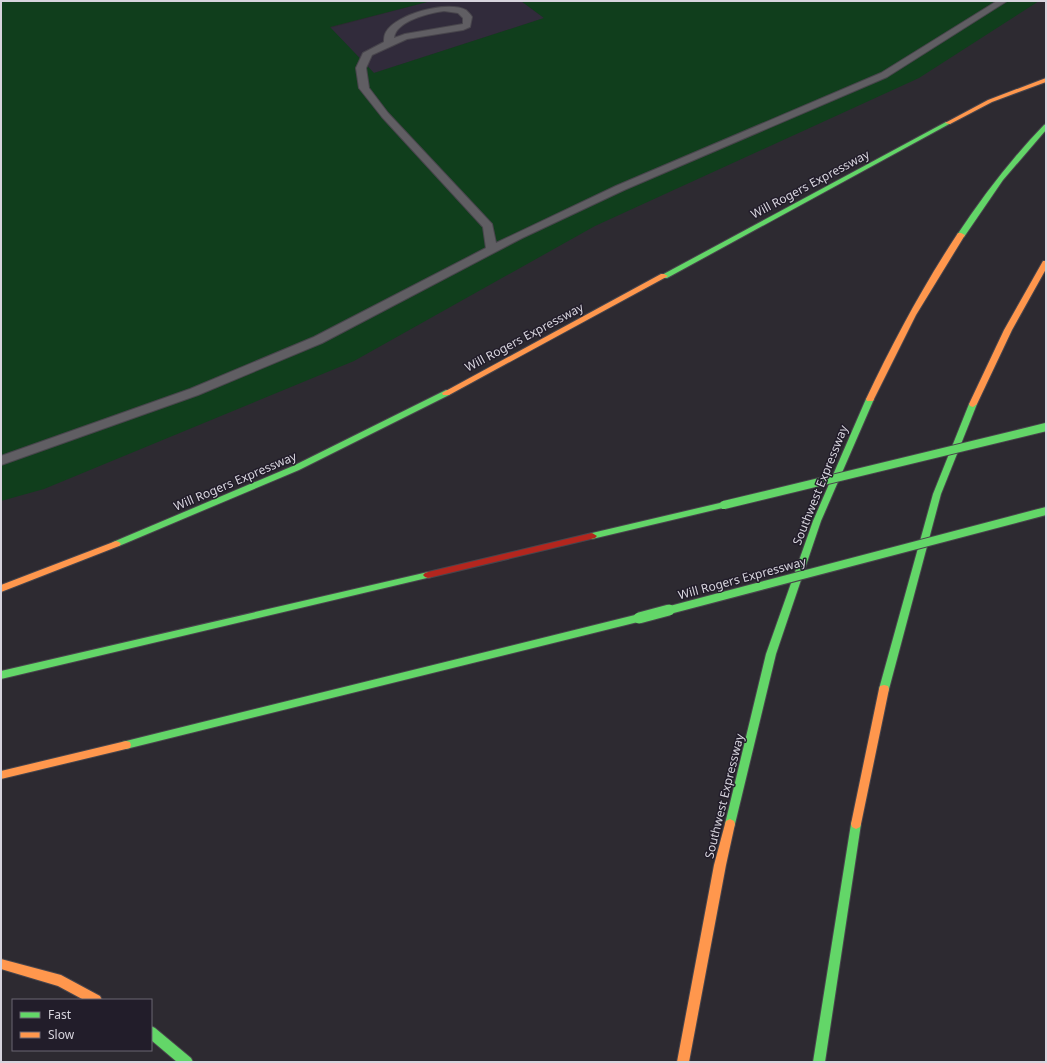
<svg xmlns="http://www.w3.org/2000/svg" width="1047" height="1063" font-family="'Noto Sans',sans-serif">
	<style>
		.built { fill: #312b3b }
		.green { fill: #103e1c }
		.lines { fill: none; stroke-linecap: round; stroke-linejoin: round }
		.lane-casing { stroke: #48454c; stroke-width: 2 }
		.fast-casing { stroke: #48454c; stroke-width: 2 }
		.slow-casing { stroke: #48454c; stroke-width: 2 }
		.jam-casing { stroke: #48454c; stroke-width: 2 }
		.lane { fill: #605e63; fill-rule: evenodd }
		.fast { fill: #63d668; fill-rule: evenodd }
		.slow { fill: #ff974d; fill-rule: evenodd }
		.jam { fill: #b3261e; fill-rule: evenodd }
		.fast-bridge-far1-casing { stroke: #48454c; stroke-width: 10; stroke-linecap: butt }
		.fast-bridge-casing { stroke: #48454c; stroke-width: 13; stroke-linecap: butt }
		.fast-bridge-far1 { stroke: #63d668; stroke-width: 8 }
		.fast-bridge { stroke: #63d668; stroke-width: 11 }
		.labels { text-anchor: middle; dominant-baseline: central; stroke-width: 3; stroke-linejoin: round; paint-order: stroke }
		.street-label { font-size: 12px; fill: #d7d4dd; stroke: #221d2a }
	</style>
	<rect width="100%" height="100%" fill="#2d2a31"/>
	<!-- built -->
	<path class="built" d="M431 1H521L544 18 374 73 330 28Z"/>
	<!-- green -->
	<path class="green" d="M1 1H431L330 27 374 73 544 18 521 1H1039L919 78 595 226 354 361 44 489 1 501Z"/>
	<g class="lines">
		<defs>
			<path id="lane" d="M997 1H1007L887 77 624 190 522 238 322 343 198 395 1 465V456L190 389 314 337 486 248 483 227 382 117 359 88 356 68 363 53 384 42C384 39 384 35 386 32 396 14 448 0 466 10 468 12 471 15 472 17L470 27 463 30 407 39 372 55 366 68 369 88 388 113 492 224 496 243 616 186 881 73ZM444 11 458 13 463 18V24L405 34 394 38C396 21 429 13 444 11Z"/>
			<path id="fast" d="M946 122 951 123 667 278H664L660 276Z
				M1046 124V130L1003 180 964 237H958L957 235C983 196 1011 159 1044 125Z
				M446 390 449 391 450 393 449 395 299 470 119 546H113L111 544 113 542 293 466Z
				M870 396 874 399 821 521 776 654 735 824 734 827 730 829 726 827 725 824 766 654 813 521 866 399Z
				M973 401 977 404 941 494 889 689 888 692 884 693 880 692 879 689 933 494 969 404Z
				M724 502 727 503 728 505 727 507 592 539 587 536 592 533Z
				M428 572 431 573 433 575 431 577 1 679V671Z
				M639 614 642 615 644 618 642 621 126 749 122 748 121 745 122 742 126 741Z
				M856 819 860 821 861 824 825 1062H813L851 824 852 821Z
				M151 1026 155 1028 191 1058 193 1062H177L151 1040Z"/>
			<path id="slow" d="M1046 78V82L992 102 950 124 945 123 988 100Z
				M958 233H961L965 235 916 315 873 401H867L866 399C893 342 923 286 958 233Z
				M1043 261H1046V269L1012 330 977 404 973 407 970 406 969 404 1004 330Z
				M661 274H664L668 276 449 395H443L442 393Z
				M116 541 119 542 121 544 119 546 1 592V585Z
				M884 685 888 686 889 689 861 824 860 827 856 829 852 827 851 824 879 689 880 686Z
				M126 741 130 742 131 745 130 748 1 779V771Z
				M730 819 734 821 735 824 726 865 689 1062H677L714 865 725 824 726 821Z
				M1 959 61 975 100 996 102 1000H84L58 986 1 969Z"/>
			<path id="jam" d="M592 533 597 536 595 538 428 578 425 577 423 575 425 573 428 572Z"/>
		</defs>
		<!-- lane casing -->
		<use href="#lane" class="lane-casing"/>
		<!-- fast casing -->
		<use href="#fast" class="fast-casing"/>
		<!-- slow casing -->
		<use href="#slow" class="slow-casing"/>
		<!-- jam casing -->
		<use href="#jam" class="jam-casing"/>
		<!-- lane -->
		<use href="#lane" class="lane"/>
		<!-- fast -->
		<use href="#fast" class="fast"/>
		<!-- slow -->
		<use href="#slow" class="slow"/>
		<!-- jam -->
		<use href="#jam" class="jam"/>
		<defs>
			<path id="fast-bridge-far1" d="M724 505 1046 427
				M666 611 1046 511"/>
			<path id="fast-bridge" d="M639 618 669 610"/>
		</defs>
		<!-- fast-bridge-far1 casing -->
		<use href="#fast-bridge-far1" class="fast-bridge-far1-casing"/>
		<!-- fast-bridge casing -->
		<use href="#fast-bridge" class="fast-bridge-casing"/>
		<!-- fast-bridge-far1 -->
		<use href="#fast-bridge-far1" class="fast-bridge-far1"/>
		<!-- fast-bridge -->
		<use href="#fast-bridge" class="fast-bridge"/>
	</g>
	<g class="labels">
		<!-- street labels -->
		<g class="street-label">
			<text transform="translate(810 184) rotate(-28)">Will Rogers Expressway</text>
			<text transform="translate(524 337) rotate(-28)">Will Rogers Expressway</text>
			<text transform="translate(235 481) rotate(-23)">Will Rogers Expressway</text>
			<text transform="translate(820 485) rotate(-68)">Southwest Expressway</text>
			<text transform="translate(742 578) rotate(-15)">Will Rogers Expressway</text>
			<text transform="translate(724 796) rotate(-76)">Southwest Expressway</text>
		</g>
	</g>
	<!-- border -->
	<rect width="1047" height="1063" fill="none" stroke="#d7d4dd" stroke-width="4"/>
	<!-- legend -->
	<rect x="12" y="999" width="140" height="52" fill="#221d2a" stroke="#6a6672"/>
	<rect x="20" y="1012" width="20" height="6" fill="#63d668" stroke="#6a6672"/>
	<text x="48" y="1019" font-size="12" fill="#d7d4dd">Fast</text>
	<rect x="20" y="1032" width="20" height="6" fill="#ff974d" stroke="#6a6672"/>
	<text x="48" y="1039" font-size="12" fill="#d7d4dd">Slow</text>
</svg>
